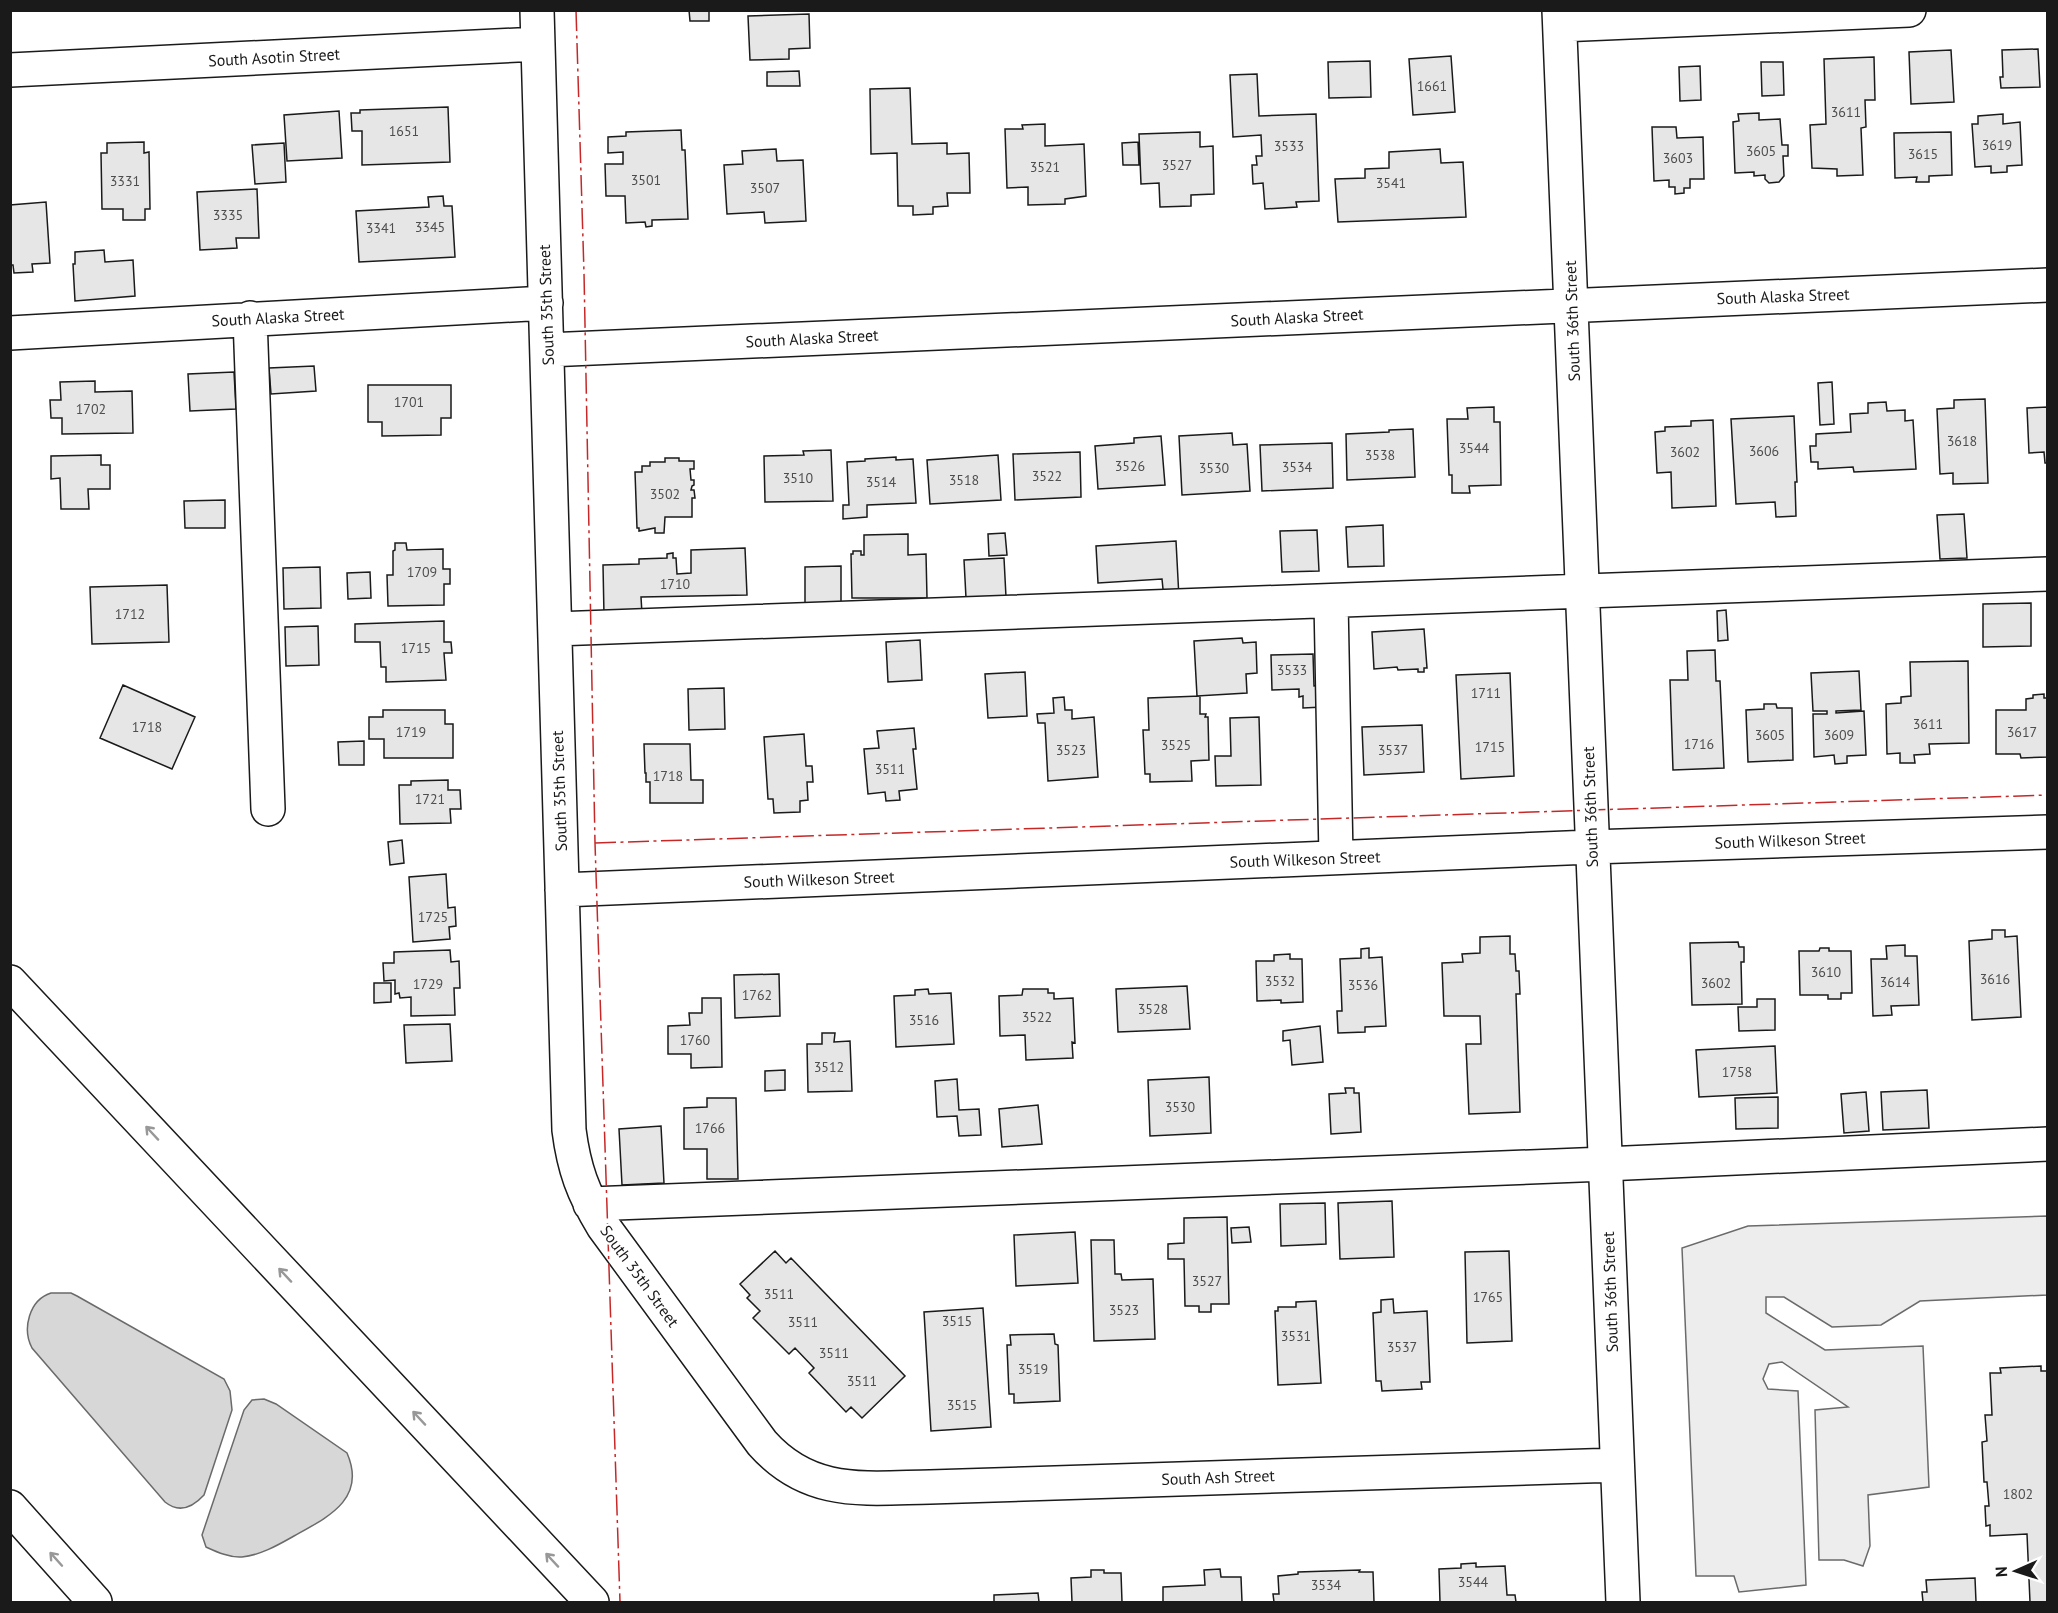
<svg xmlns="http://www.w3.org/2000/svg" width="2058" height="1613" font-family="'PT Sans',sans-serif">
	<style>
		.built { fill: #ededed; stroke: #6a6a6a; stroke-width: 1.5 }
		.water { fill: #d7d7d7; stroke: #6a6a6a; stroke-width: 1.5 }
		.building { fill: #e6e6e6; stroke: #1a1a1a; stroke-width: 1.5 }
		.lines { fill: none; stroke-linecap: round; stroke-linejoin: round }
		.minor-casing { stroke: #1a1a1a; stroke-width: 36 }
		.highway-casing { stroke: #1a1a1a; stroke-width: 36 }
		.minor { stroke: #fff; stroke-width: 33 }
		.highway { stroke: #fff; stroke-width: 33 }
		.power { stroke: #c62828; stroke-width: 1.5; stroke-dasharray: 21 4.5 3 4.5; stroke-linecap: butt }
		.oneway { stroke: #989898 }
		.labels { text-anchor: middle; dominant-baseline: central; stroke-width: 4.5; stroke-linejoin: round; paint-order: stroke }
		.number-label { font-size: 14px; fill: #4d4d4d }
		.street-label { font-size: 16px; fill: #1a1a1a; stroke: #fff }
	</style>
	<rect width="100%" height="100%" fill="#fff"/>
	<!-- built -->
	<path class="built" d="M2047 1216V1295L1920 1301 1881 1325 1832 1327 1784 1297H1766V1313L1825 1350 1923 1346 1929 1487 1868 1495 1870 1546 1863 1566 1844 1560H1819L1815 1410 1848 1407 1782 1362 1769 1364 1763 1379 1768 1389 1798 1391 1806 1585 1739 1592 1734 1576H1696L1682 1248 1748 1226Z"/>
	<!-- water -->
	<path class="water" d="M51 1293H71L77 1296 224 1379 230 1391 232 1410 204 1495C193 1507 180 1514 165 1502L32 1348C22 1329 29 1300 51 1293Z
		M264 1399 276 1404 347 1453C367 1499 328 1517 294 1536 278 1545 261 1555 242 1557 230 1558 217 1552 206 1547L202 1535 244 1410 252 1400Z"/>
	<!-- building -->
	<path class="building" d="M689 10H709V21H690Z
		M809 14 810 48 789 49V59L750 60 748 16Z
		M2038 49 2040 87 2001 88 2000 77H2003L2002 50Z
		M1951 50 1954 102 1911 104 1909 52Z
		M1451 56 1455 112 1413 115 1409 59Z
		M1874 57 1875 100H1865L1866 127 1861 128 1863 175 1837 176V169L1812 168 1810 125 1826 124 1824 59Z
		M1370 61 1371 97 1329 98 1328 62Z
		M1761 62H1783L1784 95 1762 96Z
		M1700 66 1701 100 1680 101 1679 67Z
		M799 71 800 86H767V72Z
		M1257 74 1259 116 1316 114 1319 201 1296 202 1297 207 1265 209 1263 183 1253 184 1252 165H1257L1256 156H1262L1261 135 1233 137 1230 75Z
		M910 88 912 144 947 143V154L969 153 970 193H947L948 206 933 207V214L913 215V206H898L897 153 871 154 870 89Z
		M448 107 450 162 362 165V131H352L351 113H360V110Z
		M339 111 342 158 287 161 284 115Z
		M1759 113V120L1780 119 1782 145H1788V156H1783L1784 176 1779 182 1769 183 1765 179V175L1754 176V172L1735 173 1733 122 1739 121 1738 114Z
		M2003 114V124L2020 122 2022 165 2007 166V172L1991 173V166L1975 167 1972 124H1978V116Z
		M1045 124V146L1084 144 1086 196 1065 199V204L1028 205V187L1007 188 1005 129H1023L1022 125Z
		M1652 127H1676L1677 138 1703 137 1704 179H1690V188H1684V193L1675 194V187H1669V180L1654 181Z
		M681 130 682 150H685L688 219 652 220V226L646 227 645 222 626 223 625 196H606L605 164H623V152L608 153V137L626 136V132Z
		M1200 132V147L1213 146 1214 194 1191 195V206L1160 207 1159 183 1141 184 1139 134Z
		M1951 132 1952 175 1929 176V182H1916L1917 177 1895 178 1894 133Z
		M144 142V153L149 152 150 209H145V220H123V209H102L101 153H107V143Z
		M1138 142 1139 165H1123L1122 143Z
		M284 143 286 182 255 184 252 145Z
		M776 149 777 161 803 160 806 221 765 223 764 212 727 214 724 165 743 164 742 151Z
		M1440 149 1441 163 1463 162 1466 217 1338 222 1335 179 1365 178V169L1389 168V152Z
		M257 189 259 238H236L237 248 200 250 197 192Z
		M443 196 444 206H452L455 257 359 262 356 211 429 207 428 197Z
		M46 202 50 263 32 264 33 272 14 273 13 265H10V205Z
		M104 250 105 262 133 260 135 296 75 301 73 264H75V252Z
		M314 366 316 391 271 394 269 368Z
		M234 372 236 409 190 411 188 374Z
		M95 381V392L132 391 133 433 62 434V418H51L50 400H61L60 382Z
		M1832 382 1834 424 1820 425 1818 383Z
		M368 385H451V418H441V435L382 436V422H368Z
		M1985 399 1988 483 1953 484V473L1940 474 1937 409 1954 408V400Z
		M1886 402 1887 411 1905 410V421L1913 420 1916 469 1854 472 1853 467 1818 469V462H1811L1810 446H1816V434L1851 432 1850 414 1868 413V403Z
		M1494 407V422H1500L1501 485 1469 486 1470 493H1452V475H1449L1447 419H1468L1467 408Z
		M2048 407V463H2045L2044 452 2029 453 2027 408Z
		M1794 416 1797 482H1795L1796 516 1776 517 1775 502 1736 504 1731 419Z
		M1713 420 1716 506 1672 508 1671 472 1657 473 1655 432 1665 431V427L1691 426V421Z
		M1413 429 1415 477 1347 480 1346 434 1389 432V430Z
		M1232 433 1233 445 1247 444 1250 491 1182 495 1179 436Z
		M1161 436 1165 485 1098 489 1095 446 1134 443V438Z
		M1332 443 1333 488 1262 491 1260 445Z
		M831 450 833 501 765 502 764 456 804 455 803 451Z
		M1080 452 1081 497 1015 500 1013 454Z
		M101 455V465H110V489H88L89 509H61L60 478 51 479V456Z
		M998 455 1001 500 930 504 927 460Z
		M896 457V460L913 459 916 503 867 505V517L843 519V505H849L847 462 865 461V459Z
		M665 458H679V461H694V469H690L691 480H694V485L692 486 691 490H694L695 498H692V517H665L664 533H655V528L639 531V528H637L635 472H642V466H650V462H665Z
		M225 500V528H185L184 501Z
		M1964 514 1967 558 1940 559 1937 515Z
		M1383 525 1384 566 1348 567 1346 527Z
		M1317 530 1319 571 1282 572 1280 531Z
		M1005 533 1007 555 989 556 988 534Z
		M908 534V555L926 554 927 598H852L851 554H853V551H861V555H864V535Z
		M1176 541 1179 598 1164 599 1162 579 1098 583 1096 546Z
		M395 543H406L407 550 443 549V569H450V584H444V605L388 606 387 575H393V551L395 550Z
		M745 548 747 595 641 597 642 614 604 615 603 565 639 564V559L667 558V554L673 553V558H676L677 574 691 573V550Z
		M1004 558 1006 597 966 598 964 560Z
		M841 566V603H805V567Z
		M320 567 321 608 284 609 283 568Z
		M370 572 371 598 348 599 347 573Z
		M167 585 169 642 92 644 90 587Z
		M2031 603V646L1983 647V604Z
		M1726 610 1728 640 1718 641 1717 611Z
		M444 621V642H451L452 653H444L446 680 386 682V667H381L380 642H355V624Z
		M318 626 319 665 286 666 285 627Z
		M1424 629 1427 668H1424V672H1418V669L1398 670 1397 667 1374 669 1372 632Z
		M1242 638 1243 643 1256 642 1257 673 1246 674 1247 693 1197 696 1194 641Z
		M920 640 922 680 888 682 886 642Z
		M1715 650 1716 681H1720L1724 768 1673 770 1670 680H1688L1687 651Z
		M1313 654 1314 686 1323 685V707L1303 708V696L1299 697V689L1272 690 1271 655Z
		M1968 661 1969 743 1929 744 1930 754 1914 755 1915 763H1900V753L1887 754 1886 704 1901 703V697L1911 696 1910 662Z
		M1859 671 1861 710 1836 711V713L1864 711 1866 755 1847 756V763L1835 764 1834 755 1814 757 1813 714H1827V711H1813L1811 673Z
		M1025 672 1027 716 988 718 985 674Z
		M1510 673 1514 776 1461 779 1456 675Z
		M123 685 195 717 172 769 100 738Z
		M724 688 725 729 689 730 688 689Z
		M2044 694V698H2048V757L2021 758 2020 754H1996V710H2026V699L2033 698V695Z
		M1200 696V714H1206L1205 717H1208L1209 760 1191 761 1192 781 1150 782V774H1145L1143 730H1149L1148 698Z
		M1064 697 1065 710H1072V719L1094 717 1098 777 1048 781 1045 723H1038L1037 714 1054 713 1053 698Z
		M1764 704H1776L1777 708H1792L1793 760 1748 762 1746 710 1764 709Z
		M383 710H445V724H453V758H384V739H369V717H383Z
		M1259 717 1261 785 1216 786 1215 756H1231L1230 718Z
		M1422 725 1424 772 1364 775 1362 727Z
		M914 728 916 749H913L917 789 899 791 900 800 886 801 885 792 868 794 864 749 879 748 877 731Z
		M804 734 806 766H812L813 782H807L808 800 800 801V812L774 813 773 799H768L764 737Z
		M364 741V765H339L338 742Z
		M644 744H690L691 780H703V803H650V782H646V773H645Z
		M448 780V790H460L461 809H450L451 823 400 824 399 785H411V781Z
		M402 840 404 863 390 865 388 842Z
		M446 874 448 908 455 907 456 926 449 927 450 939 413 942 409 877Z
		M1992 930H2005V937L2017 936 2021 1017 1972 1020 1969 941 1992 939Z
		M1510 936V954H1515L1516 971H1519L1520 994H1516L1520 1112 1469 1114 1466 1044H1481L1480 1016H1444L1442 963 1463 962 1462 954 1480 953V937Z
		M1738 942 1739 947H1744V962H1741L1742 1004 1692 1005 1690 943Z
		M1905 945V956H1917L1919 1005 1891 1006 1892 1015 1873 1016 1871 959H1887L1886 946Z
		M1369 948V958L1382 957 1386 1026 1365 1027V1032L1338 1033 1337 1011H1342L1340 959 1361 958V949Z
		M1820 948H1829V951H1851L1852 993H1841V999H1828V995H1800L1799 951H1819Z
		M450 950 451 962 459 961 460 988H454L455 1015 411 1016V997L400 998 399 993 395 994V980L384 981 383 963H394V952Z
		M1290 954V959H1302L1303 1002 1281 1003V1000L1257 1001 1256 961H1274V955Z
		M779 974 780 1016 735 1018 734 975Z
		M374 983H391V1002L374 1003Z
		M1187 986 1190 1029 1118 1032 1116 989Z
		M928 989 929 994 951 993 954 1044 896 1047 894 996 915 995V990Z
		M1023 989H1048V993H1054V999L1073 998 1075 1043 1072 1042 1073 1058 1026 1060 1025 1035 1000 1036 999 996 1022 995Z
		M702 998H721L722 1067 691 1068V1054H668V1026L690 1025 689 1013H702Z
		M1757 999H1775V1030L1739 1031 1738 1007H1757Z
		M450 1024 452 1061 406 1063 404 1025Z
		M1320 1026 1323 1062 1292 1065 1290 1040 1283 1041V1031Z
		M822 1033H835L834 1042 850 1041 852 1091 808 1092 807 1044H822Z
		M1775 1046 1777 1093 1699 1097 1696 1050Z
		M785 1070V1090L765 1091V1071Z
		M1209 1077 1211 1133 1150 1136 1148 1080Z
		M957 1079 959 1110 979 1109 981 1135 959 1136 957 1116 937 1117 935 1081Z
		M1345 1088H1354V1093H1359L1361 1132 1331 1134 1329 1094 1346 1093Z
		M1927 1090 1929 1128 1883 1130 1881 1092Z
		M1866 1092 1869 1131 1844 1133 1841 1094Z
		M1778 1097V1128L1736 1129 1735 1098Z
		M707 1098H736L738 1179H707V1149H684V1108L707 1107Z
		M1038 1105 1042 1144 1002 1147 999 1109Z
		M661 1126 664 1183 622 1185 619 1129Z
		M1392 1201 1394 1257 1340 1259 1338 1203Z
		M1325 1203 1326 1244 1281 1246 1280 1204Z
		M1227 1217 1229 1304H1211V1312H1199V1306H1185L1184 1259H1168V1244L1184 1243V1218Z
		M1249 1227 1251 1242 1232 1243 1231 1228Z
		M1075 1232 1078 1283 1016 1286 1014 1235Z
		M1091 1240H1114L1115 1274H1121L1122 1280 1153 1279 1155 1339 1094 1341Z
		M775 1251 786 1263 791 1258 905 1376 862 1418 851 1407 846 1412 809 1373 814 1368 795 1348 789 1354 753 1318 760 1311 747 1298 750 1295 740 1284Z
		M1509 1251 1512 1341 1467 1343 1465 1252Z
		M1393 1299 1394 1313 1427 1311 1430 1382H1421L1422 1389 1382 1391 1381 1381H1376L1373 1313 1381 1312V1300Z
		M1316 1301 1321 1383 1278 1385 1275 1311H1278V1307H1296V1302Z
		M983 1308 991 1427 931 1431 924 1312Z
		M1054 1334 1055 1344 1058 1345 1060 1401 1014 1403V1394H1009L1007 1345H1011L1010 1335Z
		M2041 1366V1371H2048V1602H2030L2027 1534 1990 1536V1525L1986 1526 1985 1506H1989L1987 1482H1984L1982 1442 1987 1441 1985 1415H1992L1990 1373H2001L2000 1368Z
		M1476 1563V1567L1505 1566 1507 1595H1515L1516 1602H1542H1440L1439 1569 1461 1568V1564Z
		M1220 1569 1221 1577H1241L1242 1602H1163V1587L1205 1585 1204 1570Z
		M1091 1570H1104V1573H1121L1122 1602H1072L1071 1578 1091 1577Z
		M1360 1570 1359 1572H1373L1374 1602H1274L1273 1594H1279L1278 1576 1298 1574V1572Z
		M1975 1578 1976 1602H1923L1922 1592H1927L1926 1580Z
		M1038 1593 1039 1602H994V1595Z"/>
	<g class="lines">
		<defs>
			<path id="minor" d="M537 10 569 1130C574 1169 583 1193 603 1226L762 1443C810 1497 865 1488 930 1487L1617 1465
				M1559 10 1623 1602
				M1560 25 1909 10
				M10 70 538 44
				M250 318 268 809
				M10 333 546 303
				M547 350 2048 285
				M1331 601 1336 857
				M555 629 2048 574
				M562 890 1591 847 2048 832
				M590 1204 1605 1164 2048 1144"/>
			<path id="highway" d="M10 982 592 1602
				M10 1507 95 1602"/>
		</defs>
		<!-- minor casing -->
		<use href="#minor" class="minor-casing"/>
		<!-- highway casing -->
		<use href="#highway" class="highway-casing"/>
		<!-- minor -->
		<use href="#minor" class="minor"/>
		<!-- highway -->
		<use href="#highway" class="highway"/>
		<!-- power -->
		<path class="power" d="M576 10 584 273 595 843 620 1602
			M595 843 2048 795"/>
	</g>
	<!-- one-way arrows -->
	<defs><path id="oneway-shaft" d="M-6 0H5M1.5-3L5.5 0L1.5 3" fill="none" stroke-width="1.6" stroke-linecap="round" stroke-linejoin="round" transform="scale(1.5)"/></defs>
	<g class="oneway">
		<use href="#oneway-shaft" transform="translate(152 1133) rotate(-133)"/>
		<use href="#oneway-shaft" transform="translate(285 1275) rotate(-133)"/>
		<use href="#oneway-shaft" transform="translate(419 1418) rotate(-133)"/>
		<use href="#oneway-shaft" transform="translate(56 1559) rotate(-132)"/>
		<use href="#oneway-shaft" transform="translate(552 1560) rotate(-133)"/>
	</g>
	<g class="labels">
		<!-- number labels -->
		<g class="number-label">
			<text x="1432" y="86">1661</text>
			<text x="1846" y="112">3611</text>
			<text x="404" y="131">1651</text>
			<text x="1997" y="145">3619</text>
			<text x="1289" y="146">3533</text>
			<text x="1761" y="151">3605</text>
			<text x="1923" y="154">3615</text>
			<text x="1678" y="158">3603</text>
			<text x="1177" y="165">3527</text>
			<text x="1045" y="167">3521</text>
			<text x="646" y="180">3501</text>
			<text x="125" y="181">3331</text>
			<text x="1391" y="183">3541</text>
			<text x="765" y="188">3507</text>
			<text x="228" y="215">3335</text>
			<text x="430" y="227">3345</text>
			<text x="381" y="228">3341</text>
			<text x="409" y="402">1701</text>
			<text x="91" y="409">1702</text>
			<text x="1962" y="441">3618</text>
			<text x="1474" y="448">3544</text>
			<text x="1764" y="451">3606</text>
			<text x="1685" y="452">3602</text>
			<text x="1380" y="455">3538</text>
			<text x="1130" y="466">3526</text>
			<text x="1297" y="467">3534</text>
			<text x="1214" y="468">3530</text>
			<text x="1047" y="476">3522</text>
			<text x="798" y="478">3510</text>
			<text x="964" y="480">3518</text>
			<text x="881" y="482">3514</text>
			<text x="665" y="494">3502</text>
			<text x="422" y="572">1709</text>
			<text x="675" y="584">1710</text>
			<text x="130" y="614">1712</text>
			<text x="416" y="648">1715</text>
			<text x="1292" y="670">3533</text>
			<text x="1486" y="693">1711</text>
			<text x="1928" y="724">3611</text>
			<text x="147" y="727">1718</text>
			<text x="411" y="732">1719</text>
			<text x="2022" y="732">3617</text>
			<text x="1770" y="735">3605</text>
			<text x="1839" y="735">3609</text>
			<text x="1699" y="744">1716</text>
			<text x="1176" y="745">3525</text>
			<text x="1490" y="747">1715</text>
			<text x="1071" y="750">3523</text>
			<text x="1393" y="750">3537</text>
			<text x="890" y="769">3511</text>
			<text x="668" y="776">1718</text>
			<text x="430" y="799">1721</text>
			<text x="433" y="917">1725</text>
			<text x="1826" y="972">3610</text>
			<text x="1995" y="979">3616</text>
			<text x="1280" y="981">3532</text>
			<text x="1895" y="982">3614</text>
			<text x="1716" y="983">3602</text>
			<text x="428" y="984">1729</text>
			<text x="1363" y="985">3536</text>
			<text x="757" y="995">1762</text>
			<text x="1153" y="1009">3528</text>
			<text x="1037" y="1017">3522</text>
			<text x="924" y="1020">3516</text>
			<text x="695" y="1040">1760</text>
			<text x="829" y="1067">3512</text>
			<text x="1737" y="1072">1758</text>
			<text x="1180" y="1107">3530</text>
			<text x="710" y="1128">1766</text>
			<text x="1207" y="1281">3527</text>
			<text x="779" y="1294">3511</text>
			<text x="1488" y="1297">1765</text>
			<text x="1124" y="1310">3523</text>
			<text x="957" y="1321">3515</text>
			<text x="803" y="1322">3511</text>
			<text x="1296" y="1336">3531</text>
			<text x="1402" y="1347">3537</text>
			<text x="834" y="1353">3511</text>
			<text x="1033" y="1369">3519</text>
			<text x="862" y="1381">3511</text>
			<text x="962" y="1405">3515</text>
			<text x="2018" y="1494">1802</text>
			<text x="1473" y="1582">3544</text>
			<text x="1326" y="1585">3534</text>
		</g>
		<!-- street labels -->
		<g class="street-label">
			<text transform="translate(274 57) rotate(-3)">South Asotin Street</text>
			<text transform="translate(1783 296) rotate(-2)">South Alaska Street</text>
			<text transform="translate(546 305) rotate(-92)">South 35th Street</text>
			<text transform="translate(278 317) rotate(-3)">South Alaska Street</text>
			<text transform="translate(1297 317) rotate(-3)">South Alaska Street</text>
			<text transform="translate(1572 321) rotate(-92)">South 36th Street</text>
			<text transform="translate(812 338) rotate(-3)">South Alaska Street</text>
			<text transform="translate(559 791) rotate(-92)">South 35th Street</text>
			<text transform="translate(1590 807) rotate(-92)">South 36th Street</text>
			<text transform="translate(1790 840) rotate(-2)">South Wilkeson Street</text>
			<text transform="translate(1305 859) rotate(-2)">South Wilkeson Street</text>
			<text transform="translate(819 879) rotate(-2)">South Wilkeson Street</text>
			<text transform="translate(640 1276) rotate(54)">South 35th Street</text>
			<text transform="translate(1610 1292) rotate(-92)">South 36th Street</text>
			<text transform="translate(1218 1477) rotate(-2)">South Ash Street</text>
		</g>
	</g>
	<!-- border -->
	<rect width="2058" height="1613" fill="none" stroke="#1a1a1a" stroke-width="24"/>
	<!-- north arrow -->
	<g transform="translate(2016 1571) rotate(267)" stroke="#ffffff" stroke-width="4.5" paint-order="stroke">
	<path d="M0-4.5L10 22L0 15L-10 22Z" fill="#1a1a1a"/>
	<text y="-9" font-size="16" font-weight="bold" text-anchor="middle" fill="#1a1a1a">N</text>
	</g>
</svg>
